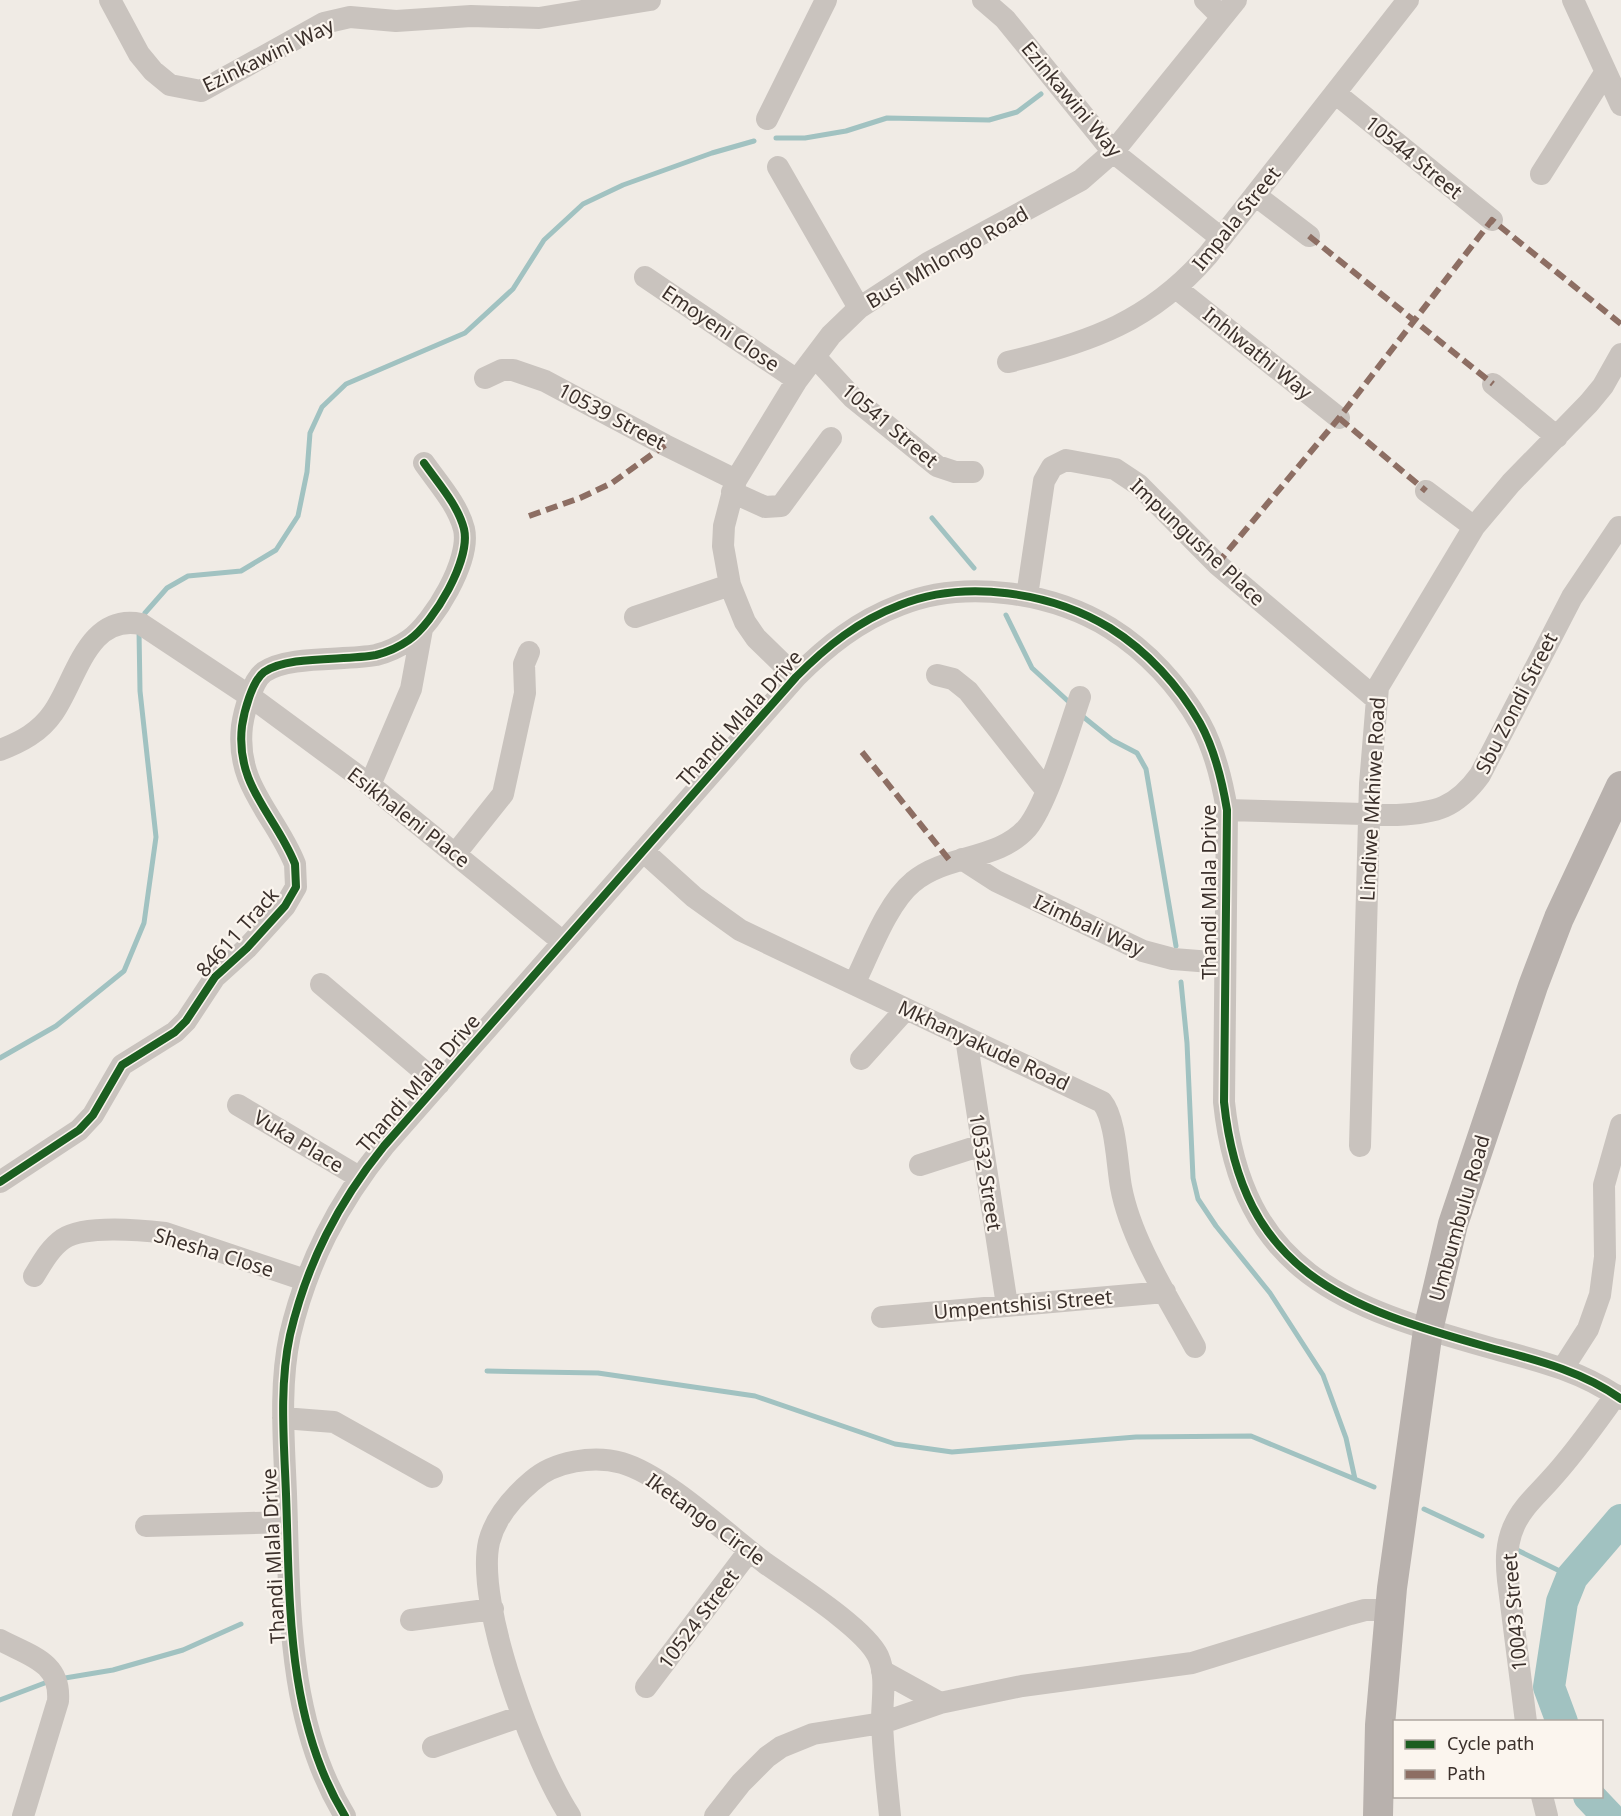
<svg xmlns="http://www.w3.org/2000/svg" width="1621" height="1816" font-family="'Noto Sans',sans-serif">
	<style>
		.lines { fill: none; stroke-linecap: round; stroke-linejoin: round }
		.stream { stroke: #a1c2c1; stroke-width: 5 }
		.river { stroke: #a1c2c1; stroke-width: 32 }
		.minor { stroke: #c9c3be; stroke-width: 22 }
		.major { stroke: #b8b1ad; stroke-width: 30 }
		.quiet { stroke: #8d6e63; stroke-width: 6; stroke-dasharray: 12 6; stroke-linecap: butt }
		.cycleway-casing { stroke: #fbf5ee; stroke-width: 11 }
		.cycleway { stroke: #1b5e20; stroke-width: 8 }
		.labels { text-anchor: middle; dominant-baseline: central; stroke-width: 4.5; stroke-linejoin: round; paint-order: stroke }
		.street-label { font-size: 20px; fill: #3b302b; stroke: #fbf5ee }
	</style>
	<rect width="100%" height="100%" fill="#f0ebe5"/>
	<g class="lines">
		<!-- stream -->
		<path class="stream" d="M776 138H805L846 131 887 118 989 120 1017 112 1041 94
			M932 518 974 568
			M145 613 167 588 188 576 241 571 276 550 298 516 307 472 310 433 322 407 346 384 465 333 513 289 544 240 583 204 623 185 712 153 754 141
			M1006 615 1032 668 1069 702
			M1081 715 1112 740 1137 753 1146 769 1176 946
			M1181 982 1187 1043 1193 1178 1198 1199 1216 1226 1270 1293 1323 1375 1346 1438 1355 1479
			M0 1058 56 1026 124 971 144 923 156 837 140 691 139 631
			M487 1371 598 1373 755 1396 895 1444 952 1452 1136 1437 1251 1436 1374 1487
			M1424 1509 1482 1536
			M1515 1549 1572 1577
			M59 1679 113 1670 183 1650 241 1624
			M0 1700 50 1681"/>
		<!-- river -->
		<path class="river" d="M1562 1722 1549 1687 1562 1602 1572 1577 1621 1520
			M1589 1796 1608 1816"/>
		<!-- minor -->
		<path class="minor" d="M110 0 139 54 153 71 170 85 201 91 324 23 350 17 396 21 471 16 539 18 650 0
			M983 0 1005 19 1113 152 1221 238
			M1205 0 1222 17
			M1573 0 1621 105
			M1335 93 1492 220
			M767 119 826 0
			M778 167 859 308
			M1541 174 1605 73
			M1255 195 1309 236
			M645 277 797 380
			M1176 288 1339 418
			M816 358 853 398 937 466 955 472H973
			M1008 362C1091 342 1151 321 1208 255L1408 0
			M485 378 502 370H513L545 381 665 445 736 480
			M1493 384 1557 437
			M1426 491 1474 527
			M732 492 765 507 781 506 831 438
			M1027 596 1044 481 1052 467 1066 460 1115 469 1139 485 1217 564 1375 698
			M635 617 730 585
			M937 675 953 679 968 691 1046 790
			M796 677 756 638 745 622 730 585 723 546 724 526 736 480 797 380 831 335 859 308 928 263 1081 180 1113 152 1236 0
			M0 750C21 742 40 732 53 713 76 681 87 613 141 624L251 697 365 781 563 942
			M370 785 411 689 422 629
			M1227 810 1397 815C1436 813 1456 808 1480 775L1572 597 1619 527
			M643 851 694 897 740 930 1102 1102C1116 1119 1117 1165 1121 1187 1131 1241 1169 1299 1195 1347
			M456 853 503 794 525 693 524 664 529 652
			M962 859 996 881 1143 951 1173 959 1224 963
			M321 984 439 1084
			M854 984C869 954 887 903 913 882 946 854 998 861 1027 828 1047 804 1069 729 1080 697
			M966 1038 1007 1305
			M861 1059 906 1009
			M238 1105 359 1177
			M1360 1146 1370 784 1378 687 1474 527 1511 483 1589 403 1603 386 1621 354
			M920 1165 982 1145
			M0 1182 79 1130 93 1115 122 1065 175 1032 186 1021 215 977 247 948 285 906 296 887 295 864C275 814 235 786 242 726 244 712 252 681 264 672 288 655 345 661 376 655 388 652 399 647 409 640 434 622 471 560 464 529 458 505 438 483 424 463
			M34 1276C42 1263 50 1248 63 1239 84 1225 140 1230 165 1233L305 1280
			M882 1317 1165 1292
			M1563 1368 1588 1329 1600 1295 1605 1257 1604 1185 1621 1125
			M283 1418 334 1422 432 1477
			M146 1526 287 1522
			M411 1620 493 1609
			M0 1640C30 1656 61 1662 58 1701L23 1816
			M882 1671 940 1703
			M646 1687 749 1551
			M1526 1722 1508 1580C1506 1561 1506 1543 1514 1526 1522 1507 1538 1494 1551 1479 1575 1453 1595 1424 1616 1395
			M433 1747 522 1716
			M1542 1796 1547 1816
			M345 1816C286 1720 290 1602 286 1494 284 1442 279 1386 290 1335 307 1263 338 1203 384 1146L796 677C827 646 858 621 900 605 965 579 1051 592 1110 628 1147 651 1179 686 1200 723 1215 750 1222 780 1227 810L1224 1102C1242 1273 1344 1307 1491 1348 1536 1360 1582 1371 1621 1399
			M570 1816C535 1763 475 1605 489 1542 495 1518 513 1497 532 1481 554 1461 594 1455 622 1463 664 1475 728 1535 765 1563 793 1583 864 1627 878 1656 887 1676 882 1700 882 1721 883 1753 887 1785 890 1816
			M715 1816 741 1783 767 1757 781 1747 813 1734 882 1723 940 1703 1022 1686 1192 1663 1350 1614 1365 1610H1390"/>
		<!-- major -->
		<path class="major" d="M1378 1816 1380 1725 1392 1588 1428 1330 1453 1224 1533 986 1559 918 1621 786"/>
		<!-- quiet -->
		<path class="quiet" d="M1309 236 1493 384
			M1339 418 1426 491
			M529 516 580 498 612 483 665 445
			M1217 564 1339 418 1492 220 1621 324
			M862 752 951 862"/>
		<defs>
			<path id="cycleway" d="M0 1182 79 1130 93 1115 122 1065 175 1032 186 1021 215 977 247 948 285 906 296 887 295 864C275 814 235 786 242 726 244 712 252 681 264 672 288 655 345 661 376 655 388 652 399 647 409 640 434 622 471 560 464 529 458 505 438 483 424 463
				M345 1816C286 1720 290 1602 286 1494 284 1442 279 1386 290 1335 307 1263 338 1203 384 1146L796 677C827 646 858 621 900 605 965 579 1051 592 1110 628 1147 651 1179 686 1200 723 1215 750 1222 780 1227 810L1224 1102C1242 1273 1344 1307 1491 1348 1536 1360 1582 1371 1621 1399"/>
		</defs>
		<!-- cycleway casing -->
		<use href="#cycleway" class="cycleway-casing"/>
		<!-- cycleway -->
		<use href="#cycleway" class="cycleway"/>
	</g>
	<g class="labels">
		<!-- street labels -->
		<g class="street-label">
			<text transform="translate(268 55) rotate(-26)">Ezinkawini Way</text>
			<text transform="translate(1072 99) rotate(50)">Ezinkawini Way</text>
			<text transform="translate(1414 157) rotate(39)">10544 Street</text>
			<text transform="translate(1236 218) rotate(-51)">Impala Street</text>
			<text transform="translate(947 257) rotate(-30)">Busi Mhlongo Road</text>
			<text transform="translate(721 328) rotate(34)">Emoyeni Close</text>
			<text transform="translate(1258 353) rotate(39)">Inhlwathi Way</text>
			<text transform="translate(612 416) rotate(28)">10539 Street</text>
			<text transform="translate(890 425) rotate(40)">10541 Street</text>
			<text transform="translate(1198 542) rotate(43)">Impungushe Place</text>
			<text transform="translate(1516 703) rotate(-63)">Sbu Zondi Street</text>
			<text transform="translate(739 718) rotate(-48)">Thandi Mlala Drive</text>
			<text transform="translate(1372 799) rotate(-87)">Lindiwe Mkhiwe Road</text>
			<text transform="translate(409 817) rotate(38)">Esikhaleni Place</text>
			<text transform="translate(1208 892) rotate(-90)">Thandi Mlala Drive</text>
			<text transform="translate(1089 925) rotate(25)">Izimbali Way</text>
			<text transform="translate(237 932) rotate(-48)">84611 Track</text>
			<text transform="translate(984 1045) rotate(25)">Mkhanyakude Road</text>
			<text transform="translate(418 1083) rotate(-49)">Thandi Mlala Drive</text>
			<text transform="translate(299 1141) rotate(31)">Vuka Place</text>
			<text transform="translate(986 1172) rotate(81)">10532 Street</text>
			<text transform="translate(1459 1218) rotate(-74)">Umbumbulu Road</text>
			<text transform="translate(214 1252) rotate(17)">Shesha Close</text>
			<text transform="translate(1023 1304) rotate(-5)">Umpentshisi Street</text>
			<text transform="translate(706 1519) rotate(36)">Iketango Circle</text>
			<text transform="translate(273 1556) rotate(-93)">Thandi Mlala Drive</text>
			<text transform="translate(1514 1612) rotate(-95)">10043 Street</text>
			<text transform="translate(698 1619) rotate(-53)">10524 Street</text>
		</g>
	</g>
	<!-- legend -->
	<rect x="1393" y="1720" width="210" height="78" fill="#fbf5ee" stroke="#aea6a0" stroke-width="1.5"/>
	<rect x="1405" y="1740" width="30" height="9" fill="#1b5e20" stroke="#aea6a0" stroke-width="1.5"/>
	<text x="1447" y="1750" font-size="18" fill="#3b302b">Cycle path</text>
	<rect x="1405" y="1770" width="30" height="9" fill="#8d6e63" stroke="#aea6a0" stroke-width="1.5"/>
	<text x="1447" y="1780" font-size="18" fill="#3b302b">Path</text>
</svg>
